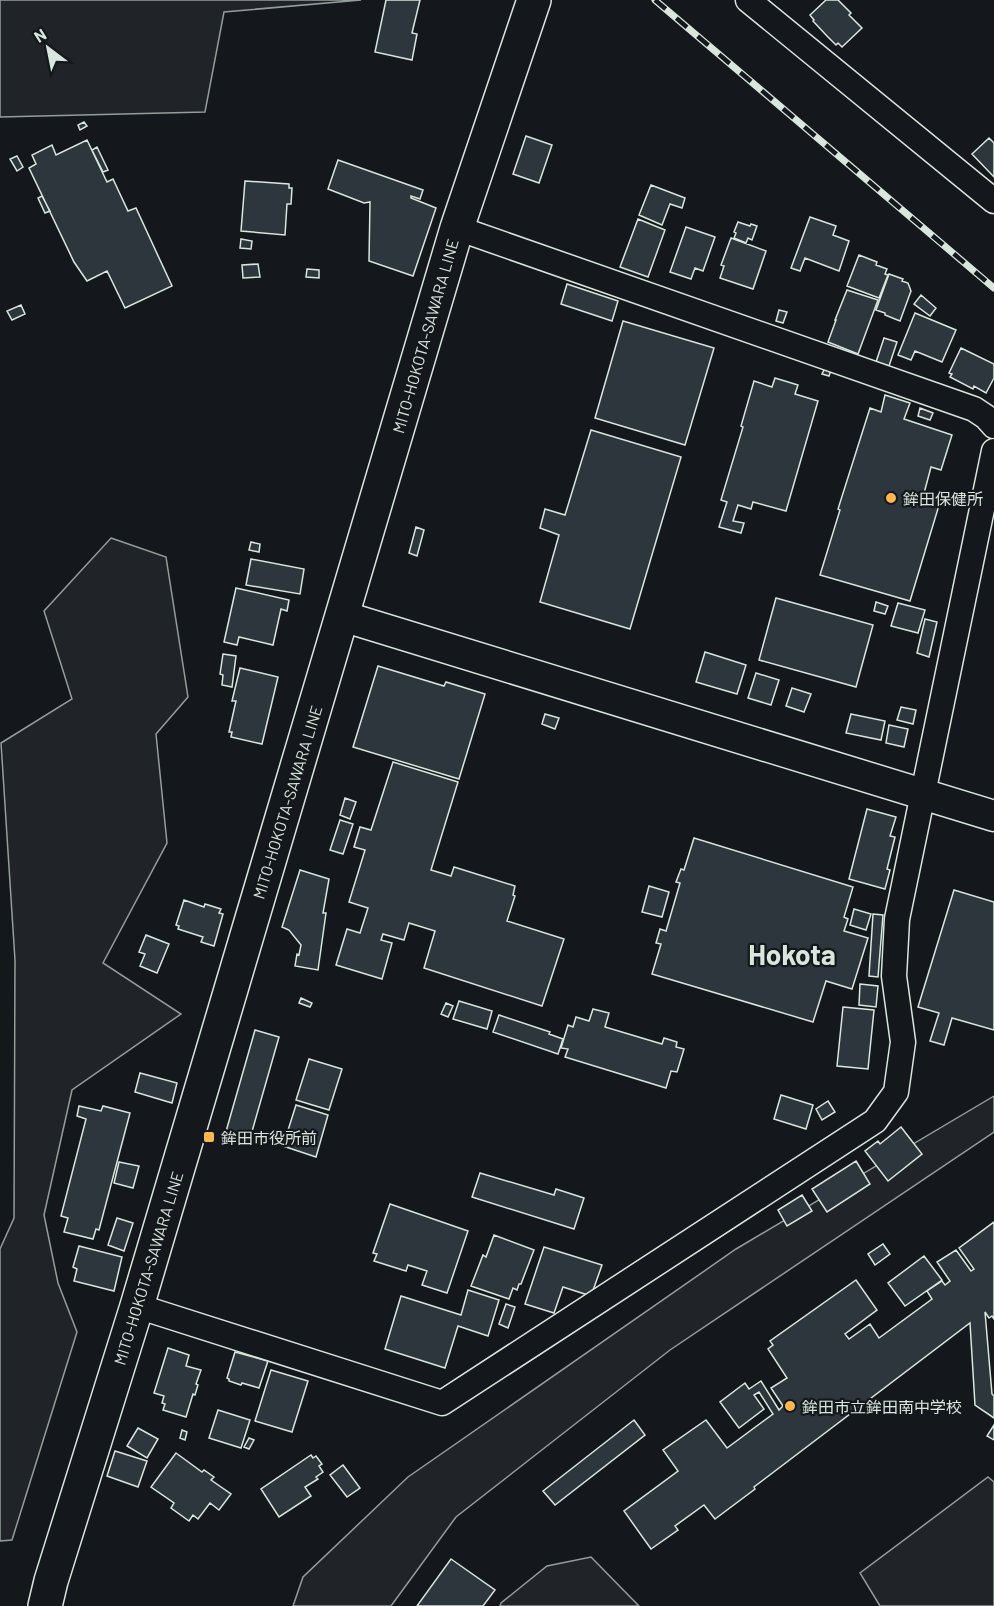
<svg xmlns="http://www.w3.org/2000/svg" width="994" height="1606" font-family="Barlow,'Noto Sans JP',sans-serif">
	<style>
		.green { fill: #202428; stroke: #939e99; stroke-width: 1.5 }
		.building { fill: #2c363c; stroke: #d8e6dc; stroke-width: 1.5 }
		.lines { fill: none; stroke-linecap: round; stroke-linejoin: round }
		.minor-casing { stroke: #d8e6dc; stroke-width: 27 }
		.tertiary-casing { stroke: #d8e6dc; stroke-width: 33 }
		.primary-casing { stroke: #d8e6dc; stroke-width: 36 }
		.minor { stroke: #14181c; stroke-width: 24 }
		.tertiary { stroke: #14181c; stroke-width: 30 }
		.primary { stroke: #14181c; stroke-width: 33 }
		.rail-casing { stroke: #d8e6dc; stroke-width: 7 }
		.rail { stroke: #14181c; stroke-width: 4.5; stroke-dasharray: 14; stroke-linecap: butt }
		.poi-dot { fill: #ffb74d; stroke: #14181c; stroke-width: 2 }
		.labels { text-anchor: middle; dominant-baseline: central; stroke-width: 4.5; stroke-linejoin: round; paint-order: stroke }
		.street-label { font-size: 16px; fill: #d8e6dc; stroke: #14181c }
		.poi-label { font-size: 16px; fill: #d8e6dc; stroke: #14181c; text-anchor: start }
		.town-label { font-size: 28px; font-weight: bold; fill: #d8e6dc; stroke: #14181c }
	</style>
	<rect width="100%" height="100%" fill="#14181c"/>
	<!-- green -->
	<path class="green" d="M0 0H361L224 12 205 112 0 117Z
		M111 538 166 557 188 697 156 734 167 843 103 963 181 1014 72 1090 44 1215 58 1283 77 1332 12 1540 0 1541V1249L14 1218 15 960 1 743 72 699 44 611Z
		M994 1096V1132L670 1350 456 1517 391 1606H293L303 1577 408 1477 736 1249Z
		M988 1477 994 1482V1606H880L860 1573Z
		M591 1557 639 1606H500L501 1603 547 1566Z"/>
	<!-- building -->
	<path class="building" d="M386 0H420L412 33 417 34 412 60 375 52Z
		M826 0H838L851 13 849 15 862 28 842 47 838 43 836 45 827 36 813 21 814 20 810 15Z
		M84 122 87 126 80 130 78 125Z
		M526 136 552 145 539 183 513 174Z
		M989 138 994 143V177L972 154Z
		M87 140 107 182 113 179 128 211 136 208 172 286 125 308 107 271 87 281 74 262 29 168 36 164 32 155 52 145 56 155Z
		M97 147 108 170 103 172 92 150Z
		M17 156 23 167 17 171 10 159Z
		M338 160 423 190 420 199 411 196V198L436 208 413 276 369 261 370 202 364 203 328 189Z
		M245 181 289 184V188H292L291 204H287L285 235 241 231Z
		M651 185 685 198 682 208 670 204 662 225 639 215Z
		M42 196 50 211 45 213 38 198Z
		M810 217 836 226 833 235 849 241 839 271 805 258 800 271 791 268Z
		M638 219 665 230 648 277 620 267Z
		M738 222 750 226 751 224 757 226 752 240 748 238 746 243 734 238 736 233 734 232Z
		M686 227 715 237 703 271 695 268 691 279 670 272Z
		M731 238 766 251 753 289 720 278 724 266 721 265Z
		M241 239 252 241 251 249 240 248Z
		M859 255 877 262 876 265 887 269 885 274 888 275 879 298 847 286Z
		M258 264 260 277 243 278 242 265Z
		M307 269 319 270V278L306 277Z
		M889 274 903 279 902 281 908 283 911 291 900 321 885 315V313L876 310Z
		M567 284 618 301 612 321 561 304Z
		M847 290 878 300 858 354 828 342 836 320H835Z
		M921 295 936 308 930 316 914 304Z
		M21 305 25 314 12 320 7 311Z
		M779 310 787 312 783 323 776 321Z
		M915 313 956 330 942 362 915 351 911 360 898 355Z
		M623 321 714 348 685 445 595 418Z
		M884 338 897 342 889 366 876 362Z
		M961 348 994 364V378L986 393 974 386 973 389 950 377 952 374 949 373Z
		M825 368 831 370 829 376 822 374Z
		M775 378 798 385 795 394 818 401 786 511 753 502 751 509 738 505 733 521 744 523 741 533 719 527 727 502 721 500 743 427 741 426 754 381 772 387Z
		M885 395 910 403 904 419 952 435 941 470 931 467 923 497 940 502 910 601 820 575 840 510 838 509 870 408 881 412Z
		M920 408 933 413 930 420 918 416Z
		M591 430 681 457 630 629 540 602 559 535 540 528 545 509 565 515Z
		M416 527 424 530 417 556 409 553Z
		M251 542 260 544 259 552 249 550Z
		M251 559 304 569 300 594 246 585Z
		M236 588 289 600 287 611 281 609 273 645 239 637 237 645 224 642Z
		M776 598 873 625 856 687 759 660Z
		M876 602 888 606 885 614 874 611Z
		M898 603 925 610 918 633 891 626Z
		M925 619 937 622 929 657 917 653Z
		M705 652 746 665 737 694 696 682Z
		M223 654 236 656 232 687 222 685 223 675 220 674Z
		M378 666 444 686 446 682 485 694 459 779 353 747Z
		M240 668 278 677 262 744 231 737 232 732H229L236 701H232Z
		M756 673 779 680 771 705 748 698Z
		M792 688 811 694 804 712 786 706Z
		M901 707 916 710 913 724 897 720Z
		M545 714 559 718 555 729 542 724Z
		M851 714 885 721 881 740 846 733Z
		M889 725 908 729 904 747 886 743Z
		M393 762 458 782 431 870 451 876 454 867 515 886 513 895 515 896 507 921 564 939 542 1006 424 968 435 931 409 923 404 940 383 934 381 940 392 943 382 979 336 965 347 929 360 933 368 908 349 902 365 850 354 847 360 827 371 830Z
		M345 798 356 802 350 819 340 815Z
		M867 809 896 817 890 836 895 837 887 869 890 870 885 889 849 879Z
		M340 820 353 824 343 854 330 850Z
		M694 838 853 887 844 917 848 919 844 931 868 938 852 989 826 981 813 1022 652 974 661 944 656 943 660 929 666 931 680 883 676 882 681 869 684 870Z
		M300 870 329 879 323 913H326L318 970 295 966 297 954 299 955 301 945 289 930 282 927Z
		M649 886 669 892 662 917 642 912Z
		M954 890 994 902V1030L952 1018 944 1045 930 1041 939 1013 918 1007Z
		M184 900 204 907 205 904 221 909 219 913 223 914 214 946 201 942 203 937 178 929 179 926 176 925Z
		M854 909 871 914 866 930 850 925Z
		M873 914 883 915 878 977 869 976Z
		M146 935 169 944 157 973 140 966 145 954 139 952Z
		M860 984 878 986 876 1007 859 1005Z
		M301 998 312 1003 310 1007 299 1003Z
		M459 1001 492 1011 487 1029 453 1019Z
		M446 1003 453 1006 448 1017 441 1014Z
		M843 1007 874 1010 868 1069 837 1066Z
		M593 1009 609 1013 605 1027 662 1044 664 1038 677 1042 676 1047 684 1049 677 1072 671 1071 666 1088 565 1057 568 1049 561 1048 568 1025 573 1027 576 1017 589 1021Z
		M499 1015 550 1032 549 1034 563 1039 558 1054 493 1032Z
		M255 1030 279 1037 249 1142 225 1135Z
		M309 1059 342 1069 329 1110 296 1100Z
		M140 1073 177 1083 172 1103 135 1092Z
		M781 1095 813 1105 806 1129 774 1119Z
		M828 1101 835 1112 822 1120 816 1109Z
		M296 1105 328 1115 316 1157 283 1146Z
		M79 1106 101 1111 103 1106 130 1113 99 1230 96 1229 93 1239 64 1232 68 1218 61 1216 86 1119 77 1116Z
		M901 1127 922 1154 888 1181 865 1151 878 1141 880 1144Z
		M856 1161 870 1184 827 1212 812 1189Z
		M119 1162 139 1166 133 1188 114 1183Z
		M480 1173 554 1195 556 1189 584 1198 574 1229 472 1197Z
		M802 1195 812 1211 787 1226 778 1210Z
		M390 1204 468 1231 447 1293 422 1285 427 1271 408 1265 406 1271 374 1261 377 1254 373 1253Z
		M117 1218 133 1223 124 1251 108 1245Z
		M994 1222V1319L992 1316 989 1318 985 1312 992 1394 994 1396V1418L975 1405 970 1323 754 1487 755 1489 715 1519 704 1505 675 1526 678 1530 651 1549 624 1511 678 1471 663 1450 706 1420 727 1448 773 1414 759 1392 754 1395 764 1409 739 1428 720 1402 745 1383 749 1389 761 1381 779 1410 783 1406 771 1388 787 1378 768 1349 773 1345 770 1341 856 1280 877 1310 845 1334 849 1339 870 1324 879 1338 932 1299 927 1291 942 1281 945 1285 950 1281 937 1262 956 1250 971 1271 974 1269 959 1248Z
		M494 1235 534 1250 521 1284H519L517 1290 513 1288 509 1299 471 1286 483 1255 486 1257Z
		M883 1244 890 1254 875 1265 868 1254Z
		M79 1246 122 1257 114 1291 74 1281 77 1269 73 1267Z
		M544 1247 602 1265 591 1296 563 1287 554 1313 525 1304Z
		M924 1256 942 1280 905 1306 888 1283Z
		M468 1290 499 1300 488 1336 458 1326 445 1368 385 1349 401 1296 461 1315Z
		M506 1304 515 1307 508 1328 499 1324Z
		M168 1348 189 1355 186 1366 201 1370 196 1384 198 1385 195 1395 193 1394 186 1417 163 1410 165 1404 162 1403 164 1396 154 1393Z
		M235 1352 268 1361 259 1388 242 1383 241 1385 229 1381V1379L227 1378Z
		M271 1370 308 1381 292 1432 255 1421Z
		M218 1410 250 1420 241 1448 209 1438Z
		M634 1420 645 1435 555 1505 543 1491Z
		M994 1425V1440L987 1436Z
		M138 1428 158 1439 147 1458 127 1446Z
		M182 1430 187 1432 185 1440 180 1438Z
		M249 1438 254 1440 249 1449 244 1447Z
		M115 1451 147 1461 138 1487 107 1476Z
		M176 1453 202 1472 204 1470 214 1477 211 1480 231 1494 219 1510 210 1503 198 1519 193 1515 189 1521 171 1508 174 1503 151 1487Z
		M311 1455 313 1458 316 1456 322 1464 319 1466 323 1472 316 1477 318 1479 305 1487 311 1496 279 1517 261 1489Z
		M343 1465 360 1488 347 1497 330 1475Z
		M451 1559 495 1590 483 1606H417Z"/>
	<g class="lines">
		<defs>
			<path id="minor" d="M748 0 994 201
				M457 228 974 409 986 417 994 426
				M137 1306 442 1403 875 1121 896 1092 903 1042 894 976 897 919 994 451"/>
			<path id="tertiary" d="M342 616 994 816"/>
			<path id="primary" d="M45 1606 51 1581 137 1306 457 228 534 0"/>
		</defs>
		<!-- minor casing -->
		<use href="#minor" class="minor-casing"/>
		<!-- tertiary casing -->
		<use href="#tertiary" class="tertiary-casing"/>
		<!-- primary casing -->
		<use href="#primary" class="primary-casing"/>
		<!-- minor -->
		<use href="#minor" class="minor"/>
		<!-- tertiary -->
		<use href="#tertiary" class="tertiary"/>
		<!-- primary -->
		<use href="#primary" class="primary"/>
		<defs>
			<path id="rail" d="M655 0 994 288"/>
		</defs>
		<!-- rail casing -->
		<use href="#rail" class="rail-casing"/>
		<!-- rail -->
		<use href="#rail" class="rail"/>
	</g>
	<!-- markers -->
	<g class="poi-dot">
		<circle cx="891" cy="498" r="6"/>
		<rect x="203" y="1131" width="12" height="12" rx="3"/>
		<circle cx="790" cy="1406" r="6"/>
	</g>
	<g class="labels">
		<!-- street labels -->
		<g class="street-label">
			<text transform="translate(425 336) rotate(-74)">MITO-HOKOTA-SAWARA LINE</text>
			<text transform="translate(287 802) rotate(-73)">MITO-HOKOTA-SAWARA LINE</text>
			<text transform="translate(148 1268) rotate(-73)">MITO-HOKOTA-SAWARA LINE</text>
		</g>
		<!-- poi labels -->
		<g class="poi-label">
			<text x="903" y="498">鉾田保健所</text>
			<text x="221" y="1137">鉾田市役所前</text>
			<text x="802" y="1406">鉾田市立鉾田南中学校</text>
		</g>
		<!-- town labels -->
		<g class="town-label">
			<text x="792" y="954">Hokota</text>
		</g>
	</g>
	<!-- north arrow -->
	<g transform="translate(48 48) rotate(328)" stroke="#14181c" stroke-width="4.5" paint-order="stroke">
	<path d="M0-4.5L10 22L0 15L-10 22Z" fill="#d8e6dc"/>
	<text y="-9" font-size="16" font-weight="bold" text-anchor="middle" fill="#d8e6dc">N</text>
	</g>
</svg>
